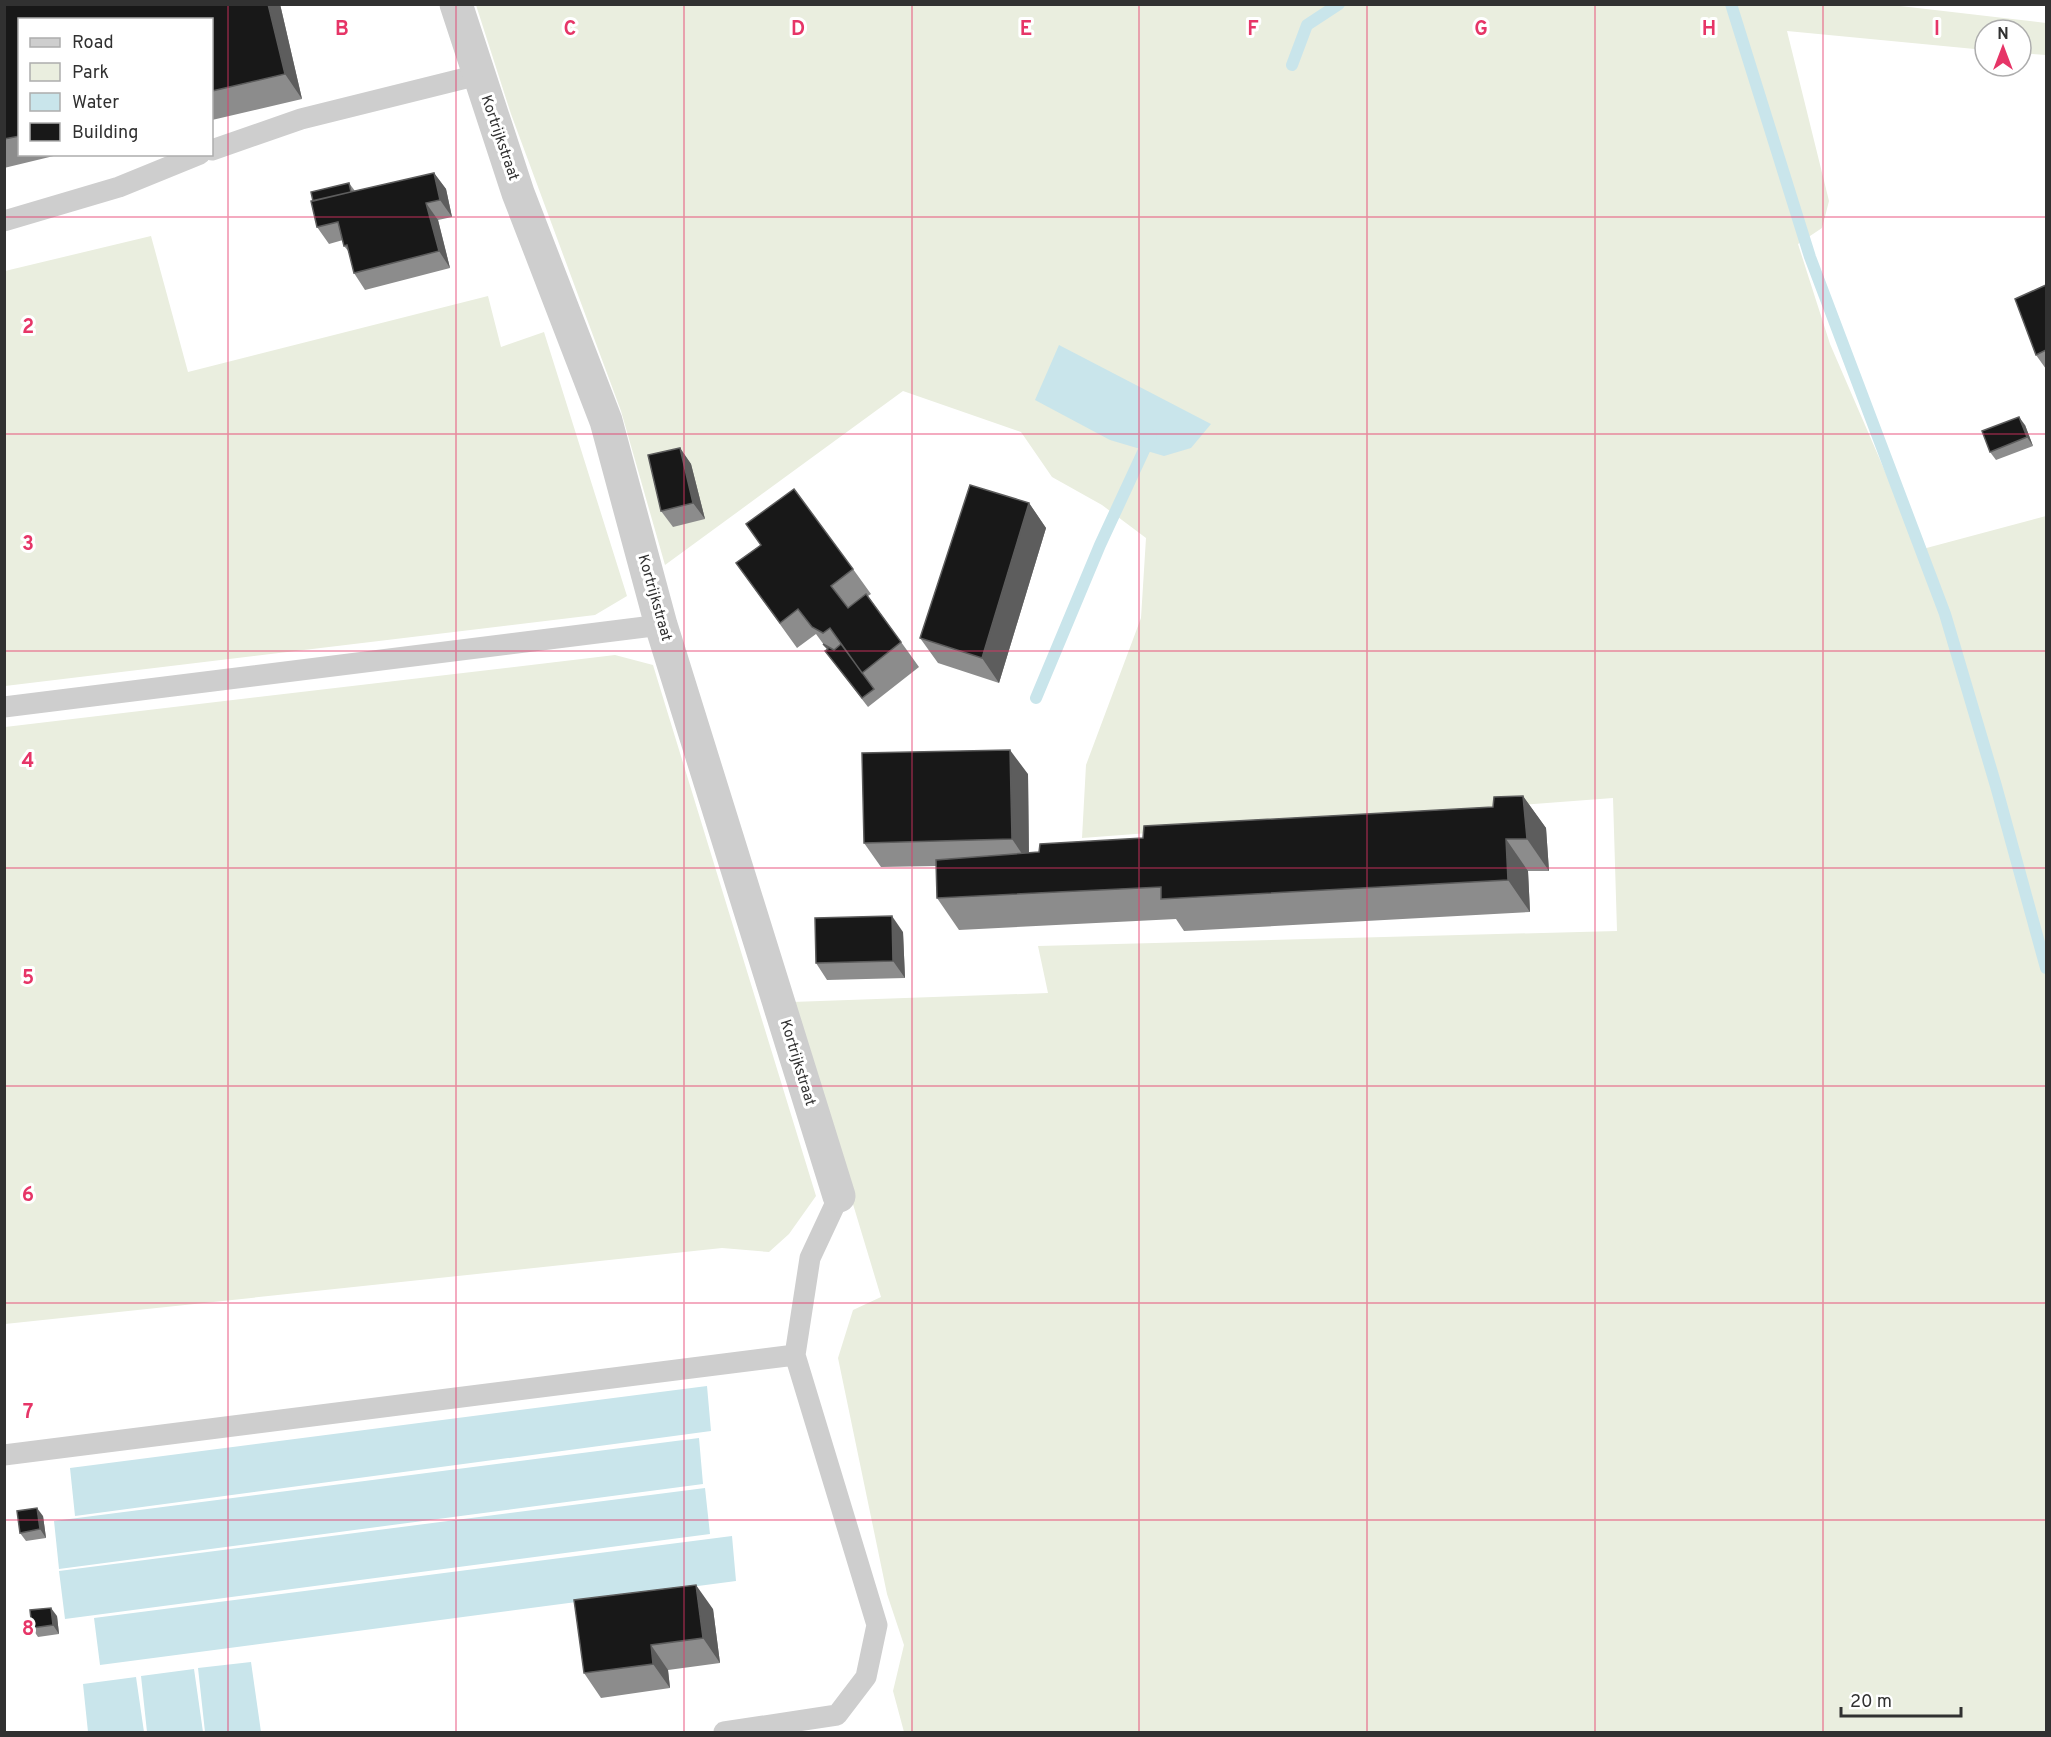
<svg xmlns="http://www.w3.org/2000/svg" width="2051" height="1737" font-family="Overpass,sans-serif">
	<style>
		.green { fill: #eaeedf }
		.water { fill: #c9e5eb }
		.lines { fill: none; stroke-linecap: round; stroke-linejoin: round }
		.stream { stroke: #c9e5eb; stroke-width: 12 }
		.lane { stroke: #cecece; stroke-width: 21 }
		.street { stroke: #cecece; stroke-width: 33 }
		.wall { fill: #8c8c8c }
		.shaded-wall { fill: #5d5d5d }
		.building { fill: #181818; stroke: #5d5d5d; stroke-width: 1.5 }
		.grid { fill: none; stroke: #e63567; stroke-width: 1.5; stroke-opacity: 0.55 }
		.labels { text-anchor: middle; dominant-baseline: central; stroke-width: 6; stroke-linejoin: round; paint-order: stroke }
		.street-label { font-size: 15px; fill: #313131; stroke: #fff }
		.grid-label { font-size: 20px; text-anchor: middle; font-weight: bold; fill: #e63567; stroke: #fff; stroke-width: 6; stroke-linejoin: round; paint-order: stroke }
	</style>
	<rect width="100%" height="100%" fill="#fff"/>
	<!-- green -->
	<path class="green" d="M1883 4 2046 23V55L2021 53V30H1985V50L1787 31 1829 201 1822 228 1798 244 1830 344 1919 550 2046 516V1732H904L893 1691 904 1645 887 1594 838 1358 853 1310 881 1297 792 1002 1048 993 1038 946 1617 931 1613 798 1082 838 1086 765 1141 618 1146 538 1102 505 1052 477 1021 432 903 391 665 565 621 411 511 114 476 5Z
		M151 236 188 372 488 296 501 347 544 332 627 596 595 615 5 686V271Z
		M615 655 653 665 816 1196 789 1234 769 1252 722 1248 5 1324V727Z"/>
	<!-- water -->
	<path class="water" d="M1059 345 1211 424 1191 448 1164 456 1110 440 1035 400Z
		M707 1386 711 1431 75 1516 70 1468Z
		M699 1438 703 1484 59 1569 54 1521Z
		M705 1488 710 1534 65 1619 59 1571Z
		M732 1536 736 1581 100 1665 94 1618Z
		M251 1662 261 1732H205L198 1668Z
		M194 1669 203 1732H147L141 1676Z
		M136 1677 144 1732H88L83 1684Z"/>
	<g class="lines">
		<!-- stream -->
		<path class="stream" d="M1731 4 1810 257 1945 614 1996 786 2046 968
			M1292 65 1307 25 1339 4
			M1036 698 1100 545 1151 435"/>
		<!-- lane -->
		<path class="lane" d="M212 150 301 119 478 75
			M4 221 119 187 200 154
			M4 707 661 625
			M4 1455 795 1355
			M724 1732 837 1715 866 1677 877 1625 795 1355 810 1258 839 1196"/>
		<!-- street -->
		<path class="street" d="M456 4 518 193 606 421 661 625 839 1196"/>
	</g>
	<!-- wall -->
	<path class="wall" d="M4 4H280L302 99 212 120V20H20V154H62L4 168Z
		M434 173 446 189 452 217 438 220 450 268 365 290 354 273 349 252 344 246 343 240 329 244 317 227 349 183 355 191Z
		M2046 285V369L2036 355Z
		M2025 425 2033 446 1996 460 1990 452Z
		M680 448 691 464 705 519 673 527 661 511Z
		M1029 503 1046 528 999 683 938 663 920 638Z
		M746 524 853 569 871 594 868 596 919 667 868 707 831 659 825 651 827 649 816 634 797 648 736 563 761 545Z
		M1028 774 1029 853 1143 838 1493 807 1523 796 1546 828 1549 871H1528L1530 912 1184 931 1176 919 959 930 937 898 936 866 881 867 864 843Z
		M903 932 905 978 827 980 816 963Z
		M43 1516 46 1538 26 1541 20 1533Z
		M713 1609 720 1663 668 1670 670 1688 601 1698 584 1673Z
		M57 1616 59 1634 38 1637 32 1628Z"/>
	<!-- shaded-wall -->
	<path class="shaded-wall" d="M268 4H280L302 99 285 74Z
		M434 173 446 189 452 217 440 200Z
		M426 203 438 220 450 268 439 251Z
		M2019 417 2025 425 2033 446 2027 437Z
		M680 448 691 464 705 519 693 503Z
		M1029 503 1046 528 999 683 982 658Z
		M1010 750 1028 774 1029 864 1012 839Z
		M1523 796 1546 828 1549 871 1527 839Z
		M1506 839 1528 871 1530 912 1508 880Z
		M892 916 903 932 905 978 893 961Z
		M37 1508 43 1516 46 1538 40 1529Z
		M696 1585 713 1609 720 1663 703 1638Z
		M51 1608 57 1616 59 1634 53 1625Z
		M651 1645 668 1670 670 1688 653 1664Z"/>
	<!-- building -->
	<path class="building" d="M4 4H268L285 74 212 91V20H20V136L4 139Z
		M434 173 440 200 426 203 439 251 354 273 347 245 344 246 338 222 317 227 311 201Z
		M349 183 351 192 313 201 311 192Z
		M2046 285V350L2036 355 2015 299Z
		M2019 417 2027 437 1990 452 1982 431Z
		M680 448 693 503 661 511 648 455Z
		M970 485 1029 503 982 658 920 638Z
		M794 489 853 569 831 586 848 608 866 594 901 642 862 673 830 628 823 633 812 627 798 609 780 623 736 563 761 545 746 524Z
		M823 644 834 650 841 644 874 689 862 698 825 651 828 649Z
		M1010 750 1012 839 864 843 862 753Z
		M1523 796 1527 839H1506L1508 880 1161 899V887L937 898 936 860 1039 852 1040 844 1143 838 1144 826 1493 807 1494 797Z
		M892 916 893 961 816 963 815 918Z
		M37 1508 40 1529 20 1533 17 1511Z
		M696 1585 703 1638 651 1645 653 1664 584 1673 574 1600Z
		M51 1608 53 1625 32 1628 30 1610Z"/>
	<!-- grid -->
	<path class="grid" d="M228 4V1732M456 4V1732M684 4V1732M912 4V1732M1139 4V1732M1367 4V1732M1595 4V1732M1823 4V1732M4 217H2046M4 434H2046M4 651H2046M4 868H2046M4 1086H2046M4 1303H2046M4 1520H2046"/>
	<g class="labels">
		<!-- street labels -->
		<g class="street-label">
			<text transform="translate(499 138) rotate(71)">Kortrijkstraat</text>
			<text transform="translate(654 598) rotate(74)">Kortrijkstraat</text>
			<text transform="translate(797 1063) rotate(73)">Kortrijkstraat</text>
		</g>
	</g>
	<g class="grid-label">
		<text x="342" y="35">B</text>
		<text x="570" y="35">C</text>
		<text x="798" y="35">D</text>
		<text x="1026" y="35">E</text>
		<text x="1253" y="35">F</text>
		<text x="1481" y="35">G</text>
		<text x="1709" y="35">H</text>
		<text x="1937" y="35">I</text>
		<text x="28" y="333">2</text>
		<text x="28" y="550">3</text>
		<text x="28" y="767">4</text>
		<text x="28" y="984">5</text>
		<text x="28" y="1201">6</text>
		<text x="28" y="1418">7</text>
		<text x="28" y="1635">8</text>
	</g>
	<!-- border -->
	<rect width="2051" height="1737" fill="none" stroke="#313131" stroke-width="12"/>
	<!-- legend -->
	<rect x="18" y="18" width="195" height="138" fill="#ffffff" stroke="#adadad" stroke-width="1.5"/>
	<rect x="30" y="38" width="30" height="9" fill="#cecece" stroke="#adadad" stroke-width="1.5"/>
	<text x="72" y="48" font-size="18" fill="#313131">Road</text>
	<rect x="30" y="63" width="30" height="18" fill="#eaeedf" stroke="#adadad" stroke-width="1.5"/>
	<text x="72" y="78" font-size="18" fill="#313131">Park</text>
	<rect x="30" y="93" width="30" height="18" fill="#c9e5eb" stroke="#adadad" stroke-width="1.5"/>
	<text x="72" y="108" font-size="18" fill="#313131">Water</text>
	<rect x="30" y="123" width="30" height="18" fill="#181818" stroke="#adadad" stroke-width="1.5"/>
	<text x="72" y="138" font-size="18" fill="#313131">Building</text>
	<!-- north arrow -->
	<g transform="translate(2003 48)"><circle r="28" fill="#ffffff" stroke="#adadad" stroke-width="1.5"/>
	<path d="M0-4.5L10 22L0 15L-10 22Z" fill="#e63567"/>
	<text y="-9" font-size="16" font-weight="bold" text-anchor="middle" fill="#313131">N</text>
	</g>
	<!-- scale -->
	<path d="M1841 1707v9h120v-9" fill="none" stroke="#313131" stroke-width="3"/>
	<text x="1850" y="1707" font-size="18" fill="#313131" stroke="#ffffff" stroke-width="4.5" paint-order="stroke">20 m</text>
</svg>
